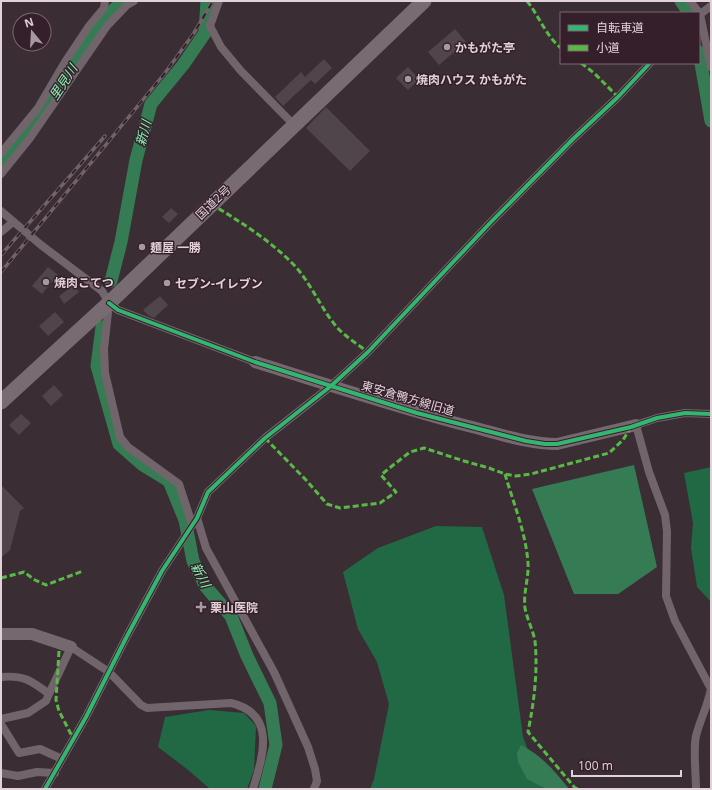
<svg xmlns="http://www.w3.org/2000/svg" width="712" height="790" font-family="'Open Sans','Noto Sans JP',sans-serif">
	<style>
		.forest { fill: #216944 }
		.water { fill: #357c54 }
		.lines { fill: none; stroke-linecap: round; stroke-linejoin: round }
		.river { stroke: #357c54; stroke-width: 13 }
		.building { fill: #4f454a }
		.street { stroke: #71656b; stroke-width: 8 }
		.secondary { stroke: #76686f; stroke-width: 12 }
		.highway { stroke: #786c72; stroke-width: 15 }
		.rail-casing { stroke: #6f646a; stroke-width: 3.5 }
		.rail { stroke: #351f2b; stroke-width: 2; stroke-dasharray: 6; stroke-linecap: butt }
		.quiet { stroke: #58b947; stroke-width: 3; stroke-dasharray: 6 3; stroke-linecap: butt }
		.cycleway-casing { stroke: #351f2b; stroke-width: 6 }
		.cycleway { stroke: #33b770; stroke-width: 4 }
		.poi-dot { fill: #a799a0; stroke: #351f2b; stroke-width: 1.5 }
		.labels { text-anchor: middle; dominant-baseline: central; stroke-width: 3; stroke-linejoin: round; paint-order: stroke }
		.poi-label { font-size: 12px; font-weight: bold; fill: #e1d2da; stroke: #351f2b; text-anchor: start }
		.street-label { font-size: 12px; fill: #e1d2da; stroke: #351f2b }
		.water-label { font-size: 13px; font-style: italic; fill: #85f0af; stroke: #351f2b }
	</style>
	<rect width="100%" height="100%" fill="#3a2e34"/>
	<!-- forest -->
	<path class="forest" d="M711 467V602L697 587 691 548 693 523 684 473Z
		M436 526 482 527 504 595 523 737 543 789H370L374 779 389 704 377 662 358 629 343 572 378 548Z
		M209 710 244 713 256 726 254 770 247 789H210L187 769 158 747 165 717Z"/>
	<!-- water -->
	<path class="water" d="M634 465 657 567 618 594H574L532 489Z
		M521 745C542 756 554 770 569 789H546L527 779 518 762 517 753Z"/>
	<g class="lines">
		<!-- river -->
		<path class="river" d="M681 1 689 13
			M699 52 711 121
			M1 164C16 146 32 128 45 109 70 73 88 28 124 1
			M111 281 121 242 136 160 151 104 183 65 205 33 207 1
			M102 327 97 366 119 444 143 465 169 481 185 520 193 561 206 587 231 616 247 656 270 703 276 745 265 789"/>
	</g>
	<!-- building -->
	<path class="building" d="M455 29 466 42 439 65 428 52Z
		M324 59 332 68 315 84 311 80 283 106 275 97 301 72 305 77Z
		M408 67 419 79 408 90 396 78Z
		M326 107 370 151 350 171 306 128Z
		M171 208 178 214 169 223 162 217Z
		M48 267 58 275 42 294 32 286Z
		M74 285 79 292 64 304 59 296Z
		M160 296 168 305 154 318 148 315 143 310Z
		M55 312 64 322 48 336 39 326Z
		M54 385 63 395 51 406 42 396Z
		M21 414 31 423 19 435 9 425Z
		M1 485 24 508 20 511 10 550 1 558Z"/>
	<g class="lines">
		<!-- street -->
		<path class="street" d="M219 1 210 26 221 47 241 71 294 125
			M690 1 700 14 711 67
			M699 15 711 6
			M1 153 38 108 65 62 89 26 104 8 105 1
			M1 174 30 138 107 26 127 5 134 1
			M1 211 41 245 102 291 109 303 104 349 105 373 120 437 128 447 179 484 192 524
			M1 232 13 222
			M109 303 118 310 255 362
			M197 518 206 548 274 672 308 747 315 769 317 781 314 789
			M1 677C23 675 31 680 49 694L46 701 28 713 1 719
			M49 694 71 647 109 672 141 705 147 708 231 703C277 714 263 756 253 789
			M1 724 19 753 40 749 62 759
			M1 773 18 776 37 772 55 773
			M45 789 86 717 126 638 162 571 197 518 208 492 265 438 331 386 368 352 490 223 573 139 618 97 650 63
			M696 789C696 775 693 749 696 736 700 720 708 705 711 689L675 621 666 596 667 531 665 515 649 472 636 425 657 418 685 413 711 414"/>
		<!-- secondary -->
		<path class="secondary" d="M255 362C326 384 396 407 468 426 497 433 527 444 557 444L636 425
			M1 634H32L71 647"/>
		<!-- highway -->
		<path class="highway" d="M1 402 109 303 424 1"/>
		<defs>
			<path id="rail" d="M1 255 105 136
				M1 272 165 73 194 33 213 1"/>
		</defs>
		<!-- rail casing -->
		<use href="#rail" class="rail-casing"/>
		<!-- rail -->
		<use href="#rail" class="rail"/>
		<!-- quiet -->
		<path class="quiet" d="M527 1C539 16 546 36 561 48
			M581 63 594 73 618 97
			M211 204C241 222 271 241 295 266 311 284 320 306 335 325 343 335 357 344 368 352
			M265 438 306 480 327 504 340 508 380 503 396 492 381 475 392 466 410 452 424 448 464 461 489 468 505 474 516 476 531 474 609 453 623 440 631 427
			M505 474C513 502 526 533 528 563 529 578 523 593 525 608 527 619 533 630 535 641 538 672 534 702 528 732L575 788 578 789
			M1 578 24 572 35 580 46 585 83 571
			M59 651 56 700 59 711 74 740"/>
		<defs>
			<path id="cycleway" d="M109 303 118 310 255 362 417 413 526 441 545 444H557L631 427 657 418 685 413 711 414
				M45 789 86 717 126 638 162 571 197 518 208 492 265 438 331 386 368 352 490 223 573 139 618 97 650 63"/>
		</defs>
		<!-- cycleway casing -->
		<use href="#cycleway" class="cycleway-casing"/>
		<!-- cycleway -->
		<use href="#cycleway" class="cycleway"/>
	</g>
	<!-- markers -->
	<g class="poi-dot">
		<circle cx="447" cy="47" r="4"/>
		<circle cx="408" cy="79" r="4"/>
		<circle cx="142" cy="247" r="4"/>
		<circle cx="46" cy="282" r="4"/>
		<circle cx="167" cy="283" r="4"/>
		<path d="M199 601h4v4h4v4h-4v4h-4v-4h-4v-4h4z"/>
	</g>
	<g class="labels">
		<!-- poi labels -->
		<g class="poi-label">
			<text x="455" y="47">かもがた亭</text>
			<text x="416" y="79">焼肉ハウス かもがた</text>
			<text x="150" y="247">麺屋 一勝</text>
			<text x="54" y="282">焼肉こてつ</text>
			<text x="175" y="283">セブン-イレブン</text>
			<text x="210" y="607">栗山医院</text>
		</g>
		<!-- street labels -->
		<g class="street-label">
			<text transform="translate(213 202) rotate(-44)">国道2号</text>
			<text transform="translate(408 398) rotate(16)">東安倉鴨方線旧道</text>
		</g>
		<!-- water labels -->
		<g class="water-label">
			<text transform="translate(63 82) rotate(-57)">里見川</text>
			<text transform="translate(143 133) rotate(-75)">新川</text>
			<text transform="translate(201 575) rotate(62)">新川</text>
		</g>
	</g>
	<!-- border -->
	<rect width="712" height="790" fill="none" stroke="#e1d2da" stroke-width="4"/>
	<!-- legend -->
	<rect x="560" y="12" width="140" height="52" fill="#351f2b" stroke="#7a6771"/>
	<rect x="568" y="25" width="20" height="6" fill="#33b770" stroke="#7a6771"/>
	<text x="596" y="32" font-size="12" fill="#e1d2da">自転車道</text>
	<rect x="568" y="45" width="20" height="6" fill="#58b947" stroke="#7a6771"/>
	<text x="596" y="52" font-size="12" fill="#e1d2da">小道</text>
	<!-- north arrow -->
	<g transform="translate(32 32) rotate(342)"><circle r="19" fill="#351f2b" stroke="#7a6771"/>
	<path d="M0-3L7 15L0 10L-7 15Z" fill="#a799a0"/>
	<text y="-6" font-size="11" font-weight="bold" text-anchor="middle" fill="#e1d2da">N</text>
	</g>
	<!-- scale -->
	<path d="M572 770v6h109v-6" fill="none" stroke="#e1d2da" stroke-width="2"/>
	<text x="578" y="770" font-size="12" fill="#e1d2da" stroke="#351f2b" stroke-width="3" paint-order="stroke">100 m</text>
</svg>
